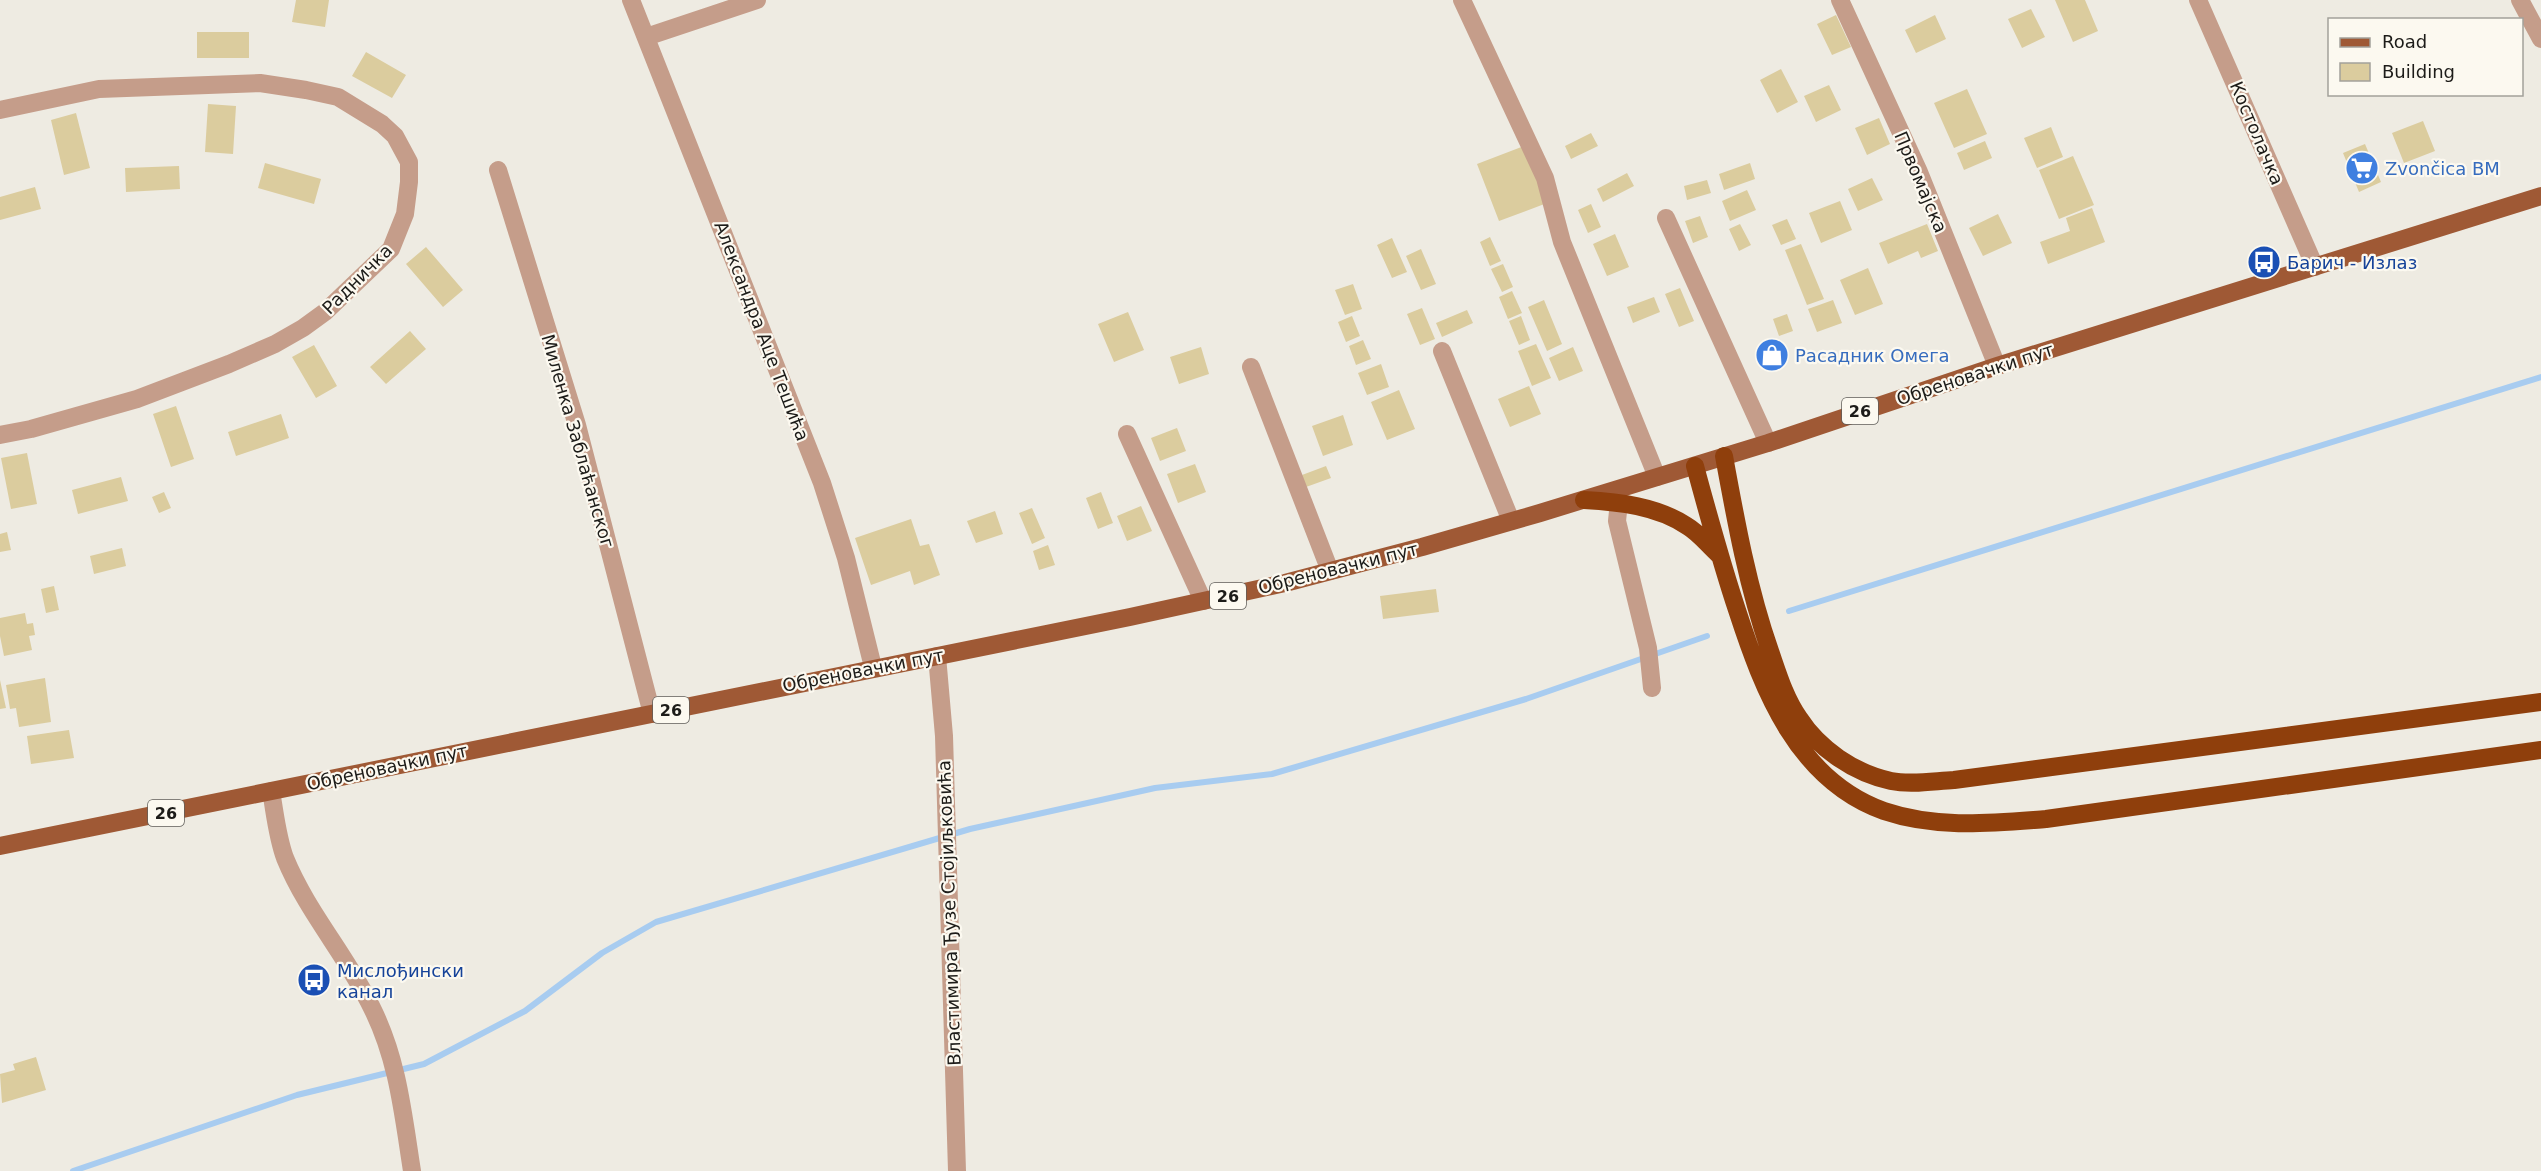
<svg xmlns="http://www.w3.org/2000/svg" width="2541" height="1171" font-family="'DejaVu Sans',sans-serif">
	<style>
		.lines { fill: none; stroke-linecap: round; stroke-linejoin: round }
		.stream { stroke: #a8ccf0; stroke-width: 6 }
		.building { fill: #dbcc9e }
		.minor { stroke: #c59d8a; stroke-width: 18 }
		.major { stroke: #9f5935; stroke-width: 18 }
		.highway { stroke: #8f3f0c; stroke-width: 18 }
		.labels { text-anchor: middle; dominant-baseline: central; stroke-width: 4.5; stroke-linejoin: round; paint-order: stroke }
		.shield { fill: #fcf9f0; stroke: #605e5a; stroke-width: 1.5 }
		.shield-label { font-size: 16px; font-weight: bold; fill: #1d1c19 }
		.street-label { font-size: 18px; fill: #1d1c19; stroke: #fcf9f0 }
		.shop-label { font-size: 18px; fill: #366cbe; stroke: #fcf9f0; text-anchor: start }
		.transit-label { font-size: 18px; fill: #164399; stroke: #fcf9f0; text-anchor: start }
	</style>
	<rect width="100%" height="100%" fill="#eeebe2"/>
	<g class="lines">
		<!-- stream -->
		<path class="stream" d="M1789 611 2541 377
			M73 1171 297 1095 424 1064 525 1011 602 953 656 922 970 829 1155 788 1272 774 1526 699 1707 636"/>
	</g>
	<!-- building -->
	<path class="building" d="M296 0H329L325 27 292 22Z
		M2055 0H2085L2098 31 2073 42Z
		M2031 9 2045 37 2022 48 2008 19Z
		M1836 15 1851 47 1832 55 1817 24Z
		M1935 15 1946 39 1916 53 1905 30Z
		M197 32H249V58H197Z
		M366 52 406 75 392 98 352 76Z
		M1781 69 1798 102 1777 113 1760 80Z
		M1829 85 1841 110 1816 122 1804 96Z
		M1967 89 1987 134 1954 148 1934 103Z
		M208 104 236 106 233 154 205 152Z
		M76 113 90 168 64 175 51 120Z
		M1879 118 1890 144 1867 155 1855 128Z
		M2423 121 2435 151 2404 163 2392 133Z
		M2051 127 2063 157 2037 168 2024 138Z
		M1591 133 1598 146 1571 159 1565 146Z
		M1985 141 1992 158 1964 170 1957 153Z
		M2365 144 2381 182 2359 192 2343 153Z
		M1524 146 1547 203 1499 221 1477 164Z
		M2073 156 2094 205 2059 219 2039 170Z
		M265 163 321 179 314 204 258 188Z
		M1750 163 1755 179 1724 190 1719 174Z
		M179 166 180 189 126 192 125 168Z
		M1627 173 1634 186 1603 202 1597 189Z
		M1872 178 1883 200 1858 211 1848 189Z
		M1707 180 1711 193 1687 200 1684 186Z
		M35 187 41 209 0 220V197Z
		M1747 190 1756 210 1730 221 1722 201Z
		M1840 201 1852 230 1821 243 1809 213Z
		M1591 204 1601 227 1588 233 1578 210Z
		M2092 208 2105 242 2048 264 2040 242 2070 231 2066 218Z
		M1998 214 2012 243 1983 256 1969 228Z
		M1700 216 1708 237 1693 243 1685 221Z
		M1787 219 1796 239 1781 245 1772 225Z
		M1740 224 1751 245 1739 251 1729 229Z
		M1927 224 1938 251 1921 258 1918 251 1888 264 1879 243Z
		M1615 234 1629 267 1607 276 1593 244Z
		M1490 237 1501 261 1490 266 1480 242Z
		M1392 238 1407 272 1392 278 1377 245Z
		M1801 244 1824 299 1807 305 1785 250Z
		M426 247 463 290 443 307 406 264Z
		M1421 249 1436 284 1421 290 1406 256Z
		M1503 264 1513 287 1502 292 1491 269Z
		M1868 268 1883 304 1855 315 1840 280Z
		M1353 284 1362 309 1345 315 1335 290Z
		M1680 288 1694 321 1679 327 1665 294Z
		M1512 291 1522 313 1508 319 1499 297Z
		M1654 297 1660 312 1633 323 1627 307Z
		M1544 300 1562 344 1547 351 1528 307Z
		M1833 300 1842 323 1817 332 1808 309Z
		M1422 308 1435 339 1420 345 1407 314Z
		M1467 310 1473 323 1442 337 1436 323Z
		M1128 312 1144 350 1114 362 1098 324Z
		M1787 314 1793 331 1779 336 1773 319Z
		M1352 316 1360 336 1346 342 1338 322Z
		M1521 316 1530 340 1519 345 1509 321Z
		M410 331 426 349 386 384 370 367Z
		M1363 340 1371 359 1356 365 1349 346Z
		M1536 344 1551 378 1532 386 1518 351Z
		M314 345 337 386 316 398 292 357Z
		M1201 347 1209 374 1179 384 1170 357Z
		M1573 347 1583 371 1559 381 1549 358Z
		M1381 364 1389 387 1367 395 1358 373Z
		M1529 386 1541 414 1510 427 1498 399Z
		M1399 390 1415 429 1387 440 1371 402Z
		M176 406 194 459 171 467 153 414Z
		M281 414 289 438 236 456 228 432Z
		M1343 415 1353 445 1323 456 1312 426Z
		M1177 428 1186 451 1160 461 1151 438Z
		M27 453 37 504 11 509 1 458Z
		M1195 464 1206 492 1178 503 1167 474Z
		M1326 466 1331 478 1306 487 1302 475Z
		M121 477 128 501 78 514 72 490Z
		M164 492 171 508 159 513 152 497Z
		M1101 492 1113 523 1098 529 1086 498Z
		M1141 506 1152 531 1127 541 1117 516Z
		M1032 508 1045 538 1032 544 1019 513Z
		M995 511 1003 534 976 543 967 521Z
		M911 519 920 546 929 544 940 575 914 585 910 571 871 585 855 538Z
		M7 532 11 550 0 552V534Z
		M1048 545 1055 565 1039 570 1033 551Z
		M122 548 126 566 94 574 90 556Z
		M54 586 59 610 46 613 41 589Z
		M1436 589 1439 612 1383 619 1380 596Z
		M25 613 27 624 33 623 35 635 29 636 32 650 4 656 0 636V618Z
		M45 678 51 722 19 727 16 708 10 709 6 685Z
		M0 680 6 708 0 709Z
		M69 730 74 758 31 764 27 736Z
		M36 1057 46 1090 2 1103 0 1074 15 1070 13 1064Z"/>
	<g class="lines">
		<!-- minor -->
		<path class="minor" d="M631 0 822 483 846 558 873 667
			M1462 0 1545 178 1562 242 1657 477
			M1840 0 1919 172 1997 366
			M2198 0 2315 267
			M2520 0 2541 39
			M646 37 757 0
			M0 110 99 89 260 83 306 90 338 97 382 124 395 136 409 162V182L405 214 391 249 325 312 303 328 275 344 229 364 137 399 31 429 0 435
			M498 170 577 425 652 714
			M1666 218 1768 443
			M1442 351 1511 521
			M1251 367 1330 571
			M1127 434 1203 601
			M1619 502 1617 521 1648 648 1652 688
			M937 656 944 736 957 1171
			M271 791C275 813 277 836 285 858 307 912 347 956 372 1008 398 1060 403 1114 412 1171"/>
		<!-- major -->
		<path class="major" d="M0 846 1130 617 1285 583 1422 547 1540 513 1768 443 1997 366 2541 196"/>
		<!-- highway -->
		<path class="highway" d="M1724 456C1736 522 1748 588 1770 651 1778 674 1785 698 1799 718 1819 749 1854 773 1891 781 1911 785 1934 781 1954 780L2541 702
			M1695 466C1708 514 1721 562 1737 610 1763 690 1797 780 1884 811 1937 829 1992 823 2046 819L2541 750
			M1584 500C1619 502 1657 506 1687 526 1699 533 1708 545 1718 554"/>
	</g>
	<!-- icons -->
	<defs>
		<symbol id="supermarket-disc" viewBox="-11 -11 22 22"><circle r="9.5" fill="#3f7fe0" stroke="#fcf9f0"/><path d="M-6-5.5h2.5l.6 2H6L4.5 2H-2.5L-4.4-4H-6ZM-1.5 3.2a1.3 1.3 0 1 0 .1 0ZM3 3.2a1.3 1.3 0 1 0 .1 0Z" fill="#fff"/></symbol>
		<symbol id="bus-disc" viewBox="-11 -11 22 22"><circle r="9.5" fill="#1a4fb4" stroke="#fcf9f0"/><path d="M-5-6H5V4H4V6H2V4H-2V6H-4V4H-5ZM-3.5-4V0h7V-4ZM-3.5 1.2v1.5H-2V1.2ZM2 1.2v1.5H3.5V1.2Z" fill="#fff"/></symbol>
		<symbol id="shop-disc" viewBox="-11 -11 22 22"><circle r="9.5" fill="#3f7fe0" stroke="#fcf9f0"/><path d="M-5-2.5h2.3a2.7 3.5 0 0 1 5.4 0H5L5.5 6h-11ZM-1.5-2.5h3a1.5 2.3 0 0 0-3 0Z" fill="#fff"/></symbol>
	</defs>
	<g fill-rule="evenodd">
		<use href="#supermarket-disc" x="2343" y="149" width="38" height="38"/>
		<use href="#bus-disc" x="2245" y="243" width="38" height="38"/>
		<use href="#shop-disc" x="1753" y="336" width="38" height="38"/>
		<use href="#bus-disc" x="295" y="961" width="38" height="38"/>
	</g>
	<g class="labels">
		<!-- shield labels -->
		<g class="shield">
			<rect x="1842" y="398" width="36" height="26" rx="4.5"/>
			<rect x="1210" y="583" width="36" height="26" rx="4.5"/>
			<rect x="653" y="697" width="36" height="26" rx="4.5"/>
			<rect x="148" y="800" width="36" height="26" rx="4.5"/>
		</g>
		<g class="shield-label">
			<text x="1860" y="411">26</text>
			<text x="1228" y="596">26</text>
			<text x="671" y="710">26</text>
			<text x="166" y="813">26</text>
		</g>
		<!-- street labels -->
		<g class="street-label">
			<text transform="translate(2257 133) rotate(67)">Костолачка</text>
			<text transform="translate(1921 182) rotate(67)">Првомајска</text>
			<text transform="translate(357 279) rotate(-45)">Радничка</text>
			<text transform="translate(762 331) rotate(69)">Александра Аце Тешића</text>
			<text transform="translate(1975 374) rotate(-18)">Обреновачки пут</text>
			<text transform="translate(578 441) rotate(74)">Миленка Заблаћанског</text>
			<text transform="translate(1338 568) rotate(-14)">Обреновачки пут</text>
			<text transform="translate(863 670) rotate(-11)">Обреновачки пут</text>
			<text transform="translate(387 767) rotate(-12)">Обреновачки пут</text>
			<text transform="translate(949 913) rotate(-92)">Властимира Ђузе Стојиљковића</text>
		</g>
		<!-- shop labels -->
		<g class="shop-label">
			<text x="2385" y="168">Zvončica BM</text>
			<text x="1795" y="355">Расадник Омега</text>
		</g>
		<!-- transit labels -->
		<g class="transit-label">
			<text x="2287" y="262">Барич - Излаз</text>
			<text x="337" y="970">Мислођински<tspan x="337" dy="21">канал</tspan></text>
		</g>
	</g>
	<!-- legend -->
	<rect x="2328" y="18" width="195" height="78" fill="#fcf9f0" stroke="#a3a19a" stroke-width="1.5"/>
	<rect x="2340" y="38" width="30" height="9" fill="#9f5935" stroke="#a3a19a" stroke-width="1.5"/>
	<text x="2382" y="48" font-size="18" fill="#1d1c19">Road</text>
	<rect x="2340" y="63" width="30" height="18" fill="#dbcc9e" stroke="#a3a19a" stroke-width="1.5"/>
	<text x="2382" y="78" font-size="18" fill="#1d1c19">Building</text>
</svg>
